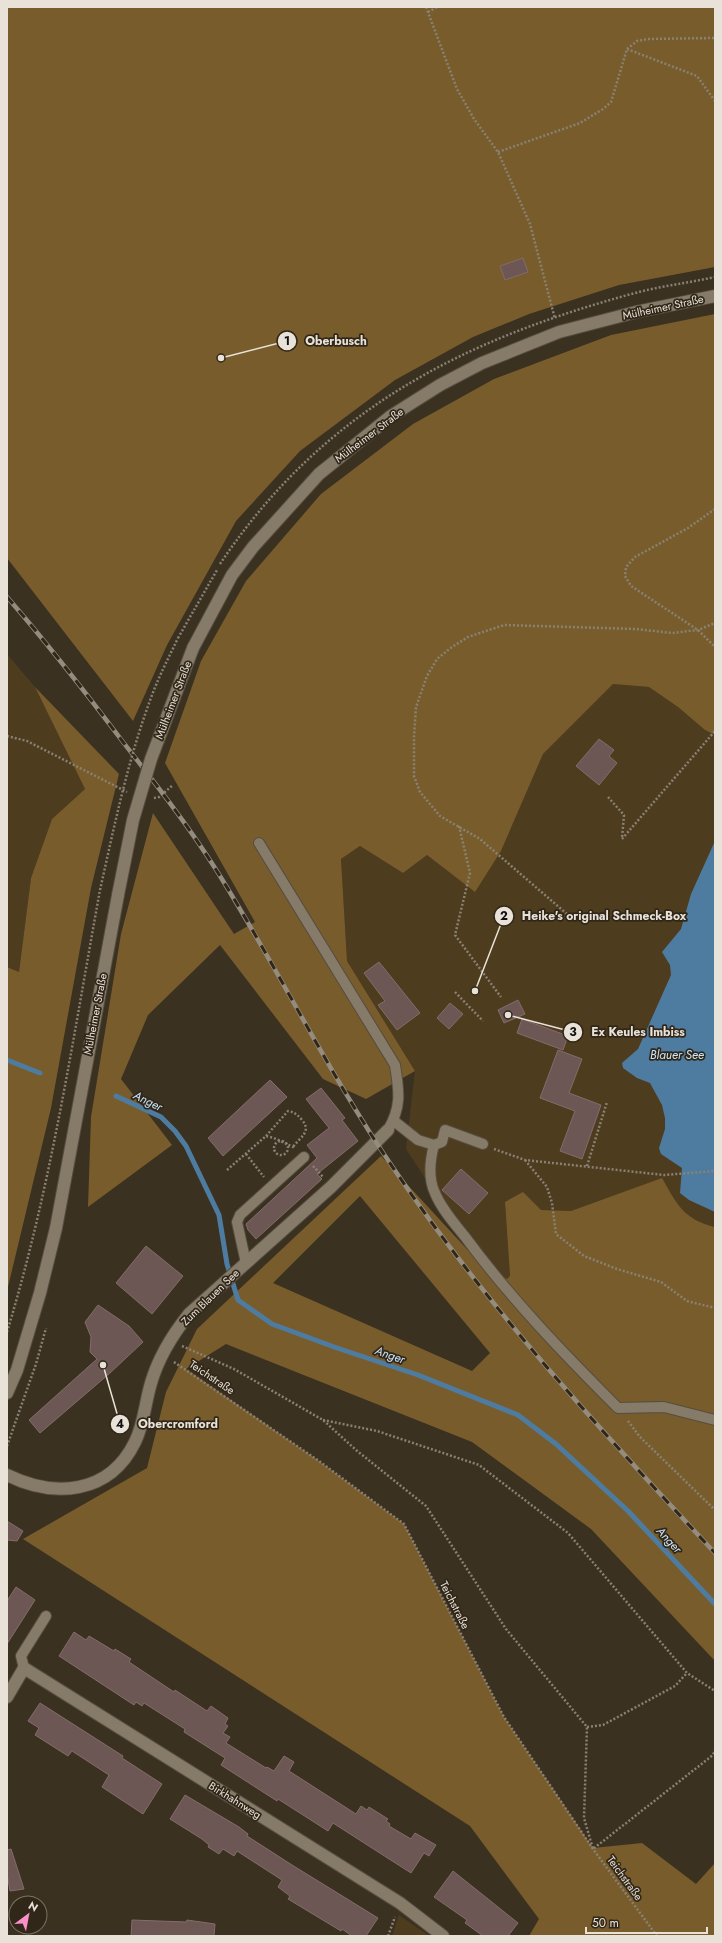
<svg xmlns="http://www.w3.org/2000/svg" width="722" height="1943" font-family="Jost,sans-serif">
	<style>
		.green { fill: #4e3c1f }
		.forest { fill: #795c2c; fill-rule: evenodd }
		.water { fill: #4e7ca0 }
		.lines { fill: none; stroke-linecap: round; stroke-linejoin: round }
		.stream { stroke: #4e7ca0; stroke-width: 5 }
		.building { fill: #6d5754; stroke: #836c6a }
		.service-casing { stroke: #554d40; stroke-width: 12 }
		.minor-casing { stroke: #554d40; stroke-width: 14 }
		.secondary-casing { stroke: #554d40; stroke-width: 14 }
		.path { stroke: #898174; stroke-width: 2.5; stroke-dasharray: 2 2; stroke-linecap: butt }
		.service { stroke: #867b69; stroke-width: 10 }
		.minor { stroke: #867b69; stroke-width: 12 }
		.secondary { stroke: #867b69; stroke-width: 12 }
		.rail-casing { stroke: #948c7f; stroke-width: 4.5 }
		.rail { stroke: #312718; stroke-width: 3; stroke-dasharray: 9; stroke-linecap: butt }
		.secondary-bridge-casing { stroke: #554d40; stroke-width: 14; stroke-linecap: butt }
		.path-bridge { stroke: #898174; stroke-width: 2.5; stroke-dasharray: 2 2; stroke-linecap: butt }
		.secondary-bridge { stroke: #867b69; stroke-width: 12 }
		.labels { text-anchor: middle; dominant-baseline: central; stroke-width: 3.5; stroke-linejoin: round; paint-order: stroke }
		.street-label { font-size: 11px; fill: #e8e2d8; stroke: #312718 }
		.water-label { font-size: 12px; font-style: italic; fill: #cae5fb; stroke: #312718 }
		.leader { fill: none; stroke: #e8e2d8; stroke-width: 1.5 }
		.callout-dot { fill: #e8e2d8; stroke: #312718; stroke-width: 1.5 }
		.mark-label { font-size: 12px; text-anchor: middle; font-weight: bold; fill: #111 }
		.callout-label { font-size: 12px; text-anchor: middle; font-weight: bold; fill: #e8e2d8; stroke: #312718; stroke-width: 3.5; stroke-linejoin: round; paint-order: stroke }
	</style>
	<rect width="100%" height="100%" fill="#3b3121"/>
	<!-- green -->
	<path class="green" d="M7 654 35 687 85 789 52 819 31 878 19 972 7 967Z
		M613 684 649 687 678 707 705 730 715 735V1227C684 1220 677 1204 662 1179L571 1211 541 1210 505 1203 510 1277 507 1279 477 1260 438 1207 430 1194 427 1181 406 1149 415 1071 347 961 341 859 360 846 403 873 427 855 475 891 501 851 543 754Z
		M399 1915 429 1936H392Z"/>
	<!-- forest -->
	<path class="forest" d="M7 7H715V267L619 285 529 314 473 337 395 380 300 451 236 521 167 645 133 721 7 558Z
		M715 314V735L705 730 678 707 649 687 613 684 543 754 501 851 475 892 427 855 403 873 360 846 341 859 347 961 415 1071 366 1099 323 1079 220 945 148 1015 121 1079 172 1145 88 1207 91 1117 121 934 153 813 234 934 255 922 165 763 201 661 246 581 321 494 413 424 494 379 611 335Z
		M35 687 119 774 91 888 51 1108 7 1291V967L19 972 31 878 52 819 85 789Z
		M381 1156 477 1260 507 1279 510 1276 505 1202 523 1192 541 1210 571 1211 662 1178C677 1204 683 1219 715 1227V1661L591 1529 472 1442 226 1344 186 1369 319 1461 404 1524 504 1717 593 1848 642 1843 696 1884 715 1863V1936H529L539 1919 470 1826 23 1539 147 1468 166 1392 197 1329ZM360 1196 490 1353 472 1371 273 1283Z"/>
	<!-- water -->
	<path class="water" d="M715 841V1212L689 1200 680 1193 682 1168 661 1154 659 1148 665 1129V1118L662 1105 650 1083 637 1078 623 1068 622 1063 638 1049 671 975 670 965 662 952 681 929 691 894Z"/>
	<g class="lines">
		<!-- stream -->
		<path class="stream" d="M7 1060 40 1073
			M116 1096 161 1117 175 1131 186 1146 219 1215 227 1264 238 1300 272 1324 337 1348 418 1375 518 1415 556 1444 628 1511 715 1604"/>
	</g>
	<!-- building -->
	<path class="building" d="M523 258 528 272 505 280 500 266Z
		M599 739 614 750 609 756 617 763 599 785 576 766Z
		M379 962 420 1013 397 1030 378 1005 385 1001 364 973Z
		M518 1000 525 1014 504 1023 498 1010Z
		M450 1003 463 1014 449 1029 437 1018Z
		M522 1019 568 1036 563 1050 517 1033Z
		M558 1050 582 1059 569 1093 601 1105 582 1159 560 1151 575 1111 540 1098Z
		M270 1080 287 1097 223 1156 208 1138Z
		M321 1088 345 1118 342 1120 358 1141 317 1174 322 1179 256 1239 248 1230 246 1224 317 1158 307 1145 329 1128 306 1099Z
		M461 1169 488 1193 469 1214 442 1190Z
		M146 1246 183 1276 152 1314 116 1283Z
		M98 1305 129 1326 143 1342 110 1373 40 1433 29 1420 97 1359 90 1352 91 1337 85 1322Z
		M7 1521 23 1531 17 1541 7 1540Z
		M16 1587 35 1600 7 1644V1601Z
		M74 1632 86 1640 89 1636 114 1651 115 1649 131 1659 129 1662 174 1692 175 1690 207 1711 211 1706 228 1718 225 1724 228 1726 223 1733 230 1737 226 1743 266 1768 267 1767 274 1771 284 1756 294 1762 289 1771 356 1814 361 1806 367 1810 369 1807 388 1819 386 1821 390 1824 389 1826 411 1839 415 1833 436 1845 429 1856 424 1853 411 1873 333 1823 328 1831 278 1799 277 1801 221 1765 225 1758 184 1732 185 1729 144 1703 142 1706 136 1702 134 1705 59 1656Z
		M40 1703 123 1756 122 1758 162 1784 143 1814 102 1787 109 1775 72 1751 68 1756 35 1735 39 1728 28 1721Z
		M185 1795 239 1827 248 1834 247 1836 292 1865 378 1918 366 1936H352L342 1929 341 1931 288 1899 290 1896 278 1887 282 1880 237 1851 234 1856 223 1849 219 1854 208 1847 209 1845 202 1839 170 1819Z
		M11 1849 24 1889 10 1891 7 1873V1850Z
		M453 1871 518 1923 508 1936H483L465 1923 467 1920 434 1897Z
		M132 1920 186 1922 187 1920 215 1924 214 1936H131Z"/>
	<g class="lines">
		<defs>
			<path id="service" d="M259 843 395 1065C399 1091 402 1106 388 1130
				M394 1121 418 1140 434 1145
				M483 1144 445 1130 442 1142 434 1145C430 1160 428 1178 435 1193 442 1210 455 1224 466 1238 511 1299 564 1354 618 1408L664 1407 715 1420
				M246 1263 237 1222 240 1215 304 1157
				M24 1668 21 1656 46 1616"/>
			<path id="minor" d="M7 1475C54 1498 109 1495 135 1442 144 1424 145 1403 151 1383 158 1359 173 1334 189 1314L331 1187 388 1130
				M7 1697 24 1668 400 1903 443 1936"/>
			<path id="secondary" d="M193 648 232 575 253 547 319 474 391 416 440 385 482 363 559 332 636 312 715 296
				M7 1393 17 1370 40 1293 56 1228 118 895"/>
		</defs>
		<!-- service casing -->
		<use href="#service" class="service-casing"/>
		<!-- minor casing -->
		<use href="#minor" class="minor-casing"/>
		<!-- secondary casing -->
		<use href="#secondary" class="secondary-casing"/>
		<!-- path -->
		<path class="path" d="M426 7 457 89 474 119 498 152 530 224 555 319
			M428 12 437 7
			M627 49 637 41 648 39 715 38
			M498 152 580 123 603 109 611 102 627 49 697 76 715 101
			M715 509 688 528 635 557 626 567 625 576 631 586 698 630 715 647
			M220 564C322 411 461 340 635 293 661 286 688 283 715 277
			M178 638 217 570
			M7 736 27 741 127 792
			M608 797 624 815 622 838
			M154 798 159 797 173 785
			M459 826 470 873 455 935 501 997
			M622 839 715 731
			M567 914 480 839 440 816 420 792 414 776V737L416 707 427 676 437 659 452 647 468 637 504 625 636 629 672 633 698 630 715 623
			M455 992 483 1021
			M266 1136 288 1111C294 1112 298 1115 302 1120 312 1132 300 1137 293 1147
			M274 1148a7 7 0 1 1 14 0a7 7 0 1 1-14 0Z
			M494 1149 525 1160 664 1175 715 1171
			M246 1154 264 1177
			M525 1160 547 1187 552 1203 556 1234 584 1256 617 1269 661 1282 687 1301 715 1308
			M313 1166 323 1177
			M587 1166 607 1102
			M227 1170 266 1136 274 1138 295 1148
			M7 1332C51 1188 73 1038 100 890
			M182 1346 234 1369 323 1420 356 1450 426 1506 506 1629 587 1727 584 1818 593 1849 713 1755 715 1750
			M174 1362 319 1461 404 1524 504 1717 593 1849 657 1936
			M323 1420 377 1431 479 1465 568 1533 687 1673 715 1691
			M628 1421 640 1437 715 1510
			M7 1446 36 1364 46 1328
			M587 1727 603 1725 675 1686 687 1673
			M388 1936 395 1917"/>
		<!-- service -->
		<use href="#service" class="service"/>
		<!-- minor -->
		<use href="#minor" class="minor"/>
		<!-- secondary -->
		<use href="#secondary" class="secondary"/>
		<defs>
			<path id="rail" d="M7 597C48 644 86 693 123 742 155 783 187 824 215 868 278 968 329 1075 396 1172 489 1309 602 1432 715 1553"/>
		</defs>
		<!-- rail casing -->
		<use href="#rail" class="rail-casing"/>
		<!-- rail -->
		<use href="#rail" class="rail"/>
		<defs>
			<path id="secondary-bridge" d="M118 895 133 820 151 759 193 648"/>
		</defs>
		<!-- secondary-bridge casing -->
		<use href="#secondary-bridge" class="secondary-bridge-casing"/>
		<!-- path-bridge -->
		<path class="path-bridge" d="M100 890C115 823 129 754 154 690 161 672 170 655 178 638"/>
		<!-- secondary-bridge -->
		<use href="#secondary-bridge" class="secondary-bridge"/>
	</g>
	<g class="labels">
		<!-- street labels -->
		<g class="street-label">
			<text transform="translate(663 307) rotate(-12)">Mülheimer Straße</text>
			<text transform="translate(369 435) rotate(-37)">Mülheimer Straße</text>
			<text transform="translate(173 700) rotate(-69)">Mülheimer Straße</text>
			<text transform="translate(95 1014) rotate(-79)">Mülheimer Straße</text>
			<text transform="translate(210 1297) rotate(-44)">Zum Blauen See</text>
			<text transform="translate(212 1377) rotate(34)">Teichstraße</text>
			<text transform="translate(455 1605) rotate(63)">Teichstraße</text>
			<text transform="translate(235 1800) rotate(32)">Birkhahnweg</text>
			<text transform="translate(625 1878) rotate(54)">Teichstraße</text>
		</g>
		<!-- water labels -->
		<g class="water-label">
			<text x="677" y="1055">Blauer See</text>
			<text transform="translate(148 1101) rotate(26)">Anger</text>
			<text transform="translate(390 1355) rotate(19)">Anger</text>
			<text transform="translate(669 1540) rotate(47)">Anger</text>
		</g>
	</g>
	<!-- callouts -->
	<path class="leader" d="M221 358L287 341M475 991L504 916M508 1015L573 1032M103 1365L120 1424"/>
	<g class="callout-dot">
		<circle cx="221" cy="358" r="4"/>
		<circle cx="475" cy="991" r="4"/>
		<circle cx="508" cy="1015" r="4"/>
		<circle cx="103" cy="1365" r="4"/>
		<circle cx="287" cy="341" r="10"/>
		<circle cx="504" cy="916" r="10"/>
		<circle cx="573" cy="1032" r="10"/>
		<circle cx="120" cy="1424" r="10"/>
	</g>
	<g class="mark-label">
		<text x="287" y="345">1</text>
		<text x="504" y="920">2</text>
		<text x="573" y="1036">3</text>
		<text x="120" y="1428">4</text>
	</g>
	<g class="callout-label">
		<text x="336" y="345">Oberbusch</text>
		<text x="604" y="920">Heike's original Schmeck-Box</text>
		<text x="638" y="1036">Ex Keules Imbiss</text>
		<text x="178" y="1428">Obercromford</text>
	</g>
	<!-- border -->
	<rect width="722" height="1943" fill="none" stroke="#e8e2d8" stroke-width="16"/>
	<!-- north arrow -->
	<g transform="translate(28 1915) rotate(32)"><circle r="19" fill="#312718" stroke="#7a7265"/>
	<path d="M0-3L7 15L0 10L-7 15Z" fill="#f990ca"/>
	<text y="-6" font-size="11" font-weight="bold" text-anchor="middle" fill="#e8e2d8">N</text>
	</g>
	<!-- scale -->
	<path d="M586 1927v6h121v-6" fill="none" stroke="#e8e2d8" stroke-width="2"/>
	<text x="592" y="1927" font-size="12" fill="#e8e2d8" stroke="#312718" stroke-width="3" paint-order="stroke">50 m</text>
</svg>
